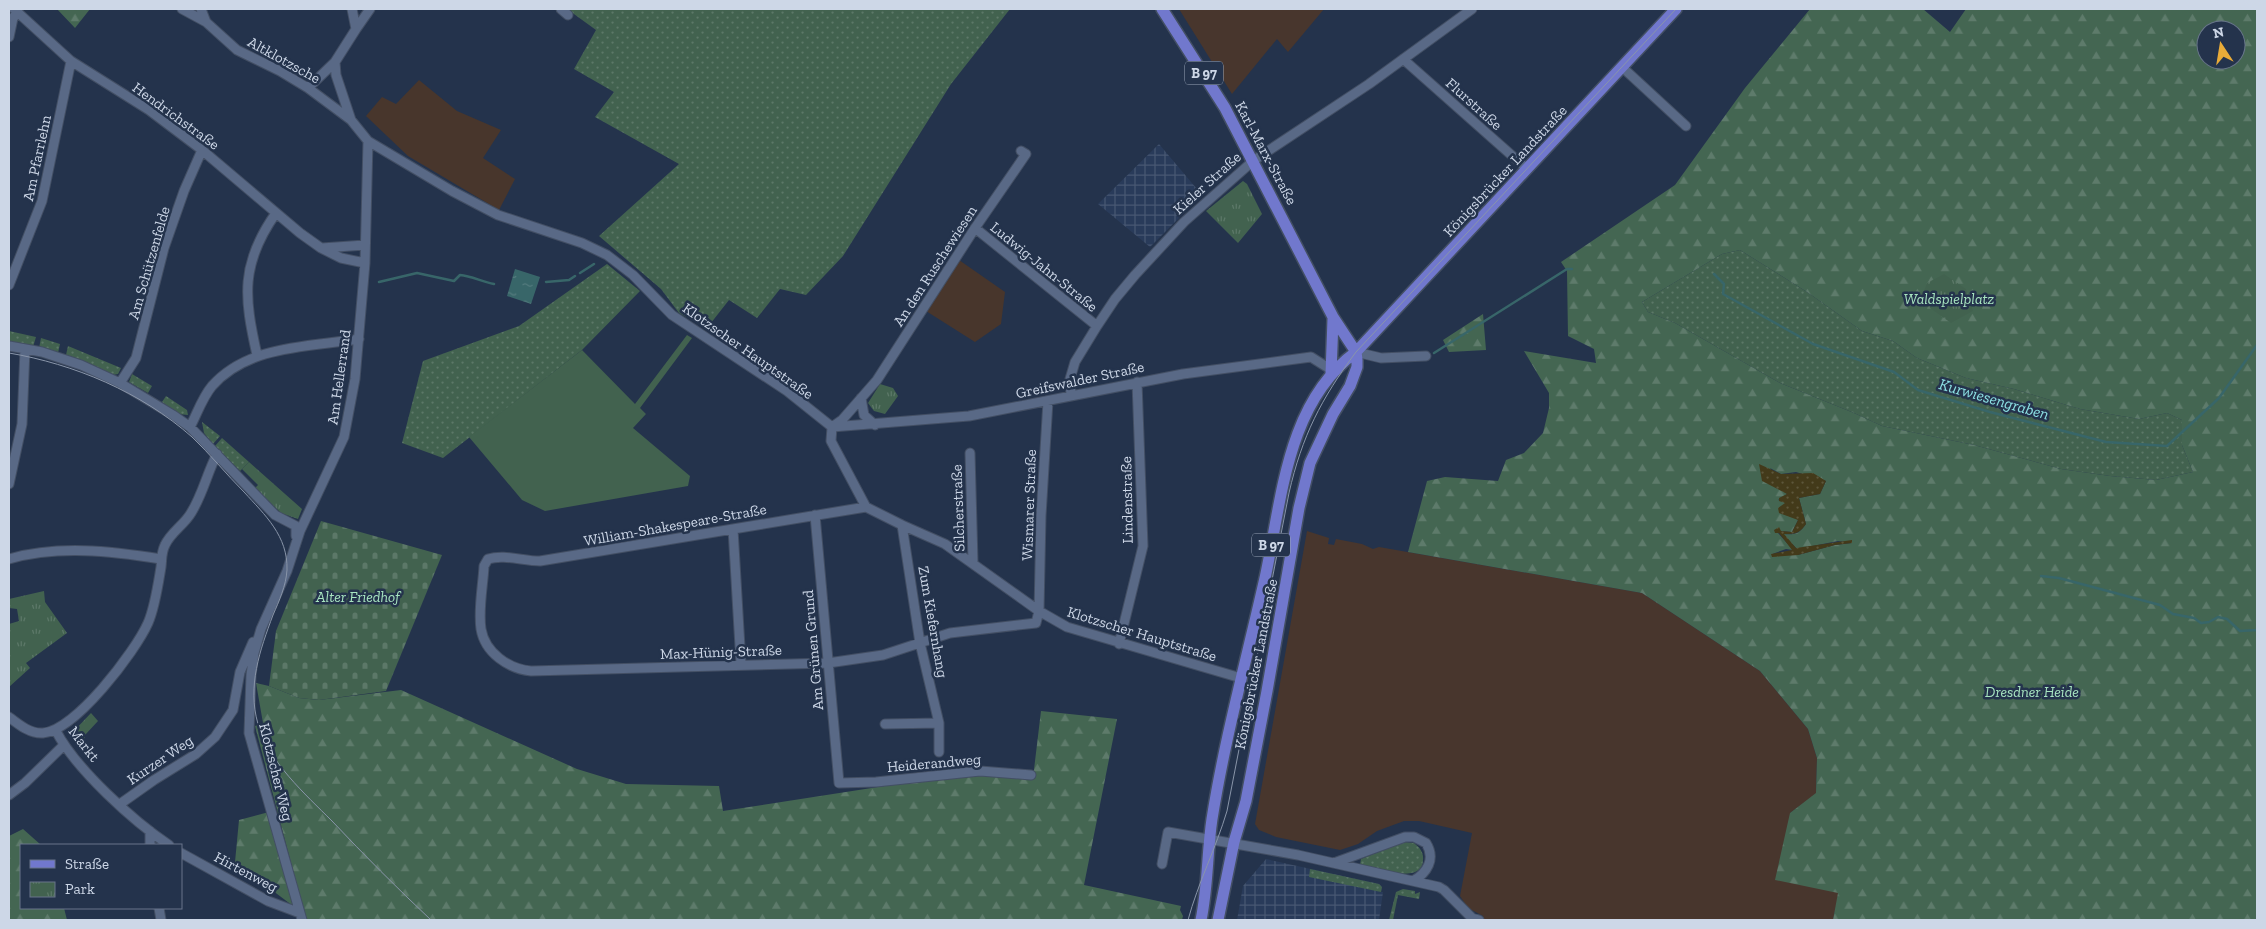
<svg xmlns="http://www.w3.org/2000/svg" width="2266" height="929" font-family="'Zilla Slab',serif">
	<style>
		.commercial { fill: #48362d }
		.industrial { fill: url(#industrial-grid) }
		.education { fill: #48362c }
		.grass { fill: url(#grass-dots) }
		.forest { fill: url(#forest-firs); fill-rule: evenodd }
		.sand { fill: url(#sand-dots) }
		.cemetery { fill: url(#cemetery-stones) }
		.park { fill: url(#park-tufts) }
		.pitch { fill: #42624f }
		.water { fill: url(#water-ripples) }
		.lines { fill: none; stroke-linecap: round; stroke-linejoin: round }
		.stream { stroke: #386669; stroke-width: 2.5 }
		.minor-casing { stroke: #434f64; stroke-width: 11 }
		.major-casing { stroke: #434f64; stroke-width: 14 }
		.minor { stroke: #596986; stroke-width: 9 }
		.major { stroke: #7178cd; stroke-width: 11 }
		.tram { stroke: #8995a9; stroke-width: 1 }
		.labels { text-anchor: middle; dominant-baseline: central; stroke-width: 5; stroke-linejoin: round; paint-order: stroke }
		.shield { fill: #24334c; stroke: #9aa6b8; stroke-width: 1 }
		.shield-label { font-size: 14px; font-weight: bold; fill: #cdd7e7 }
		.street-label { font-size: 15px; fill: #cdd7e7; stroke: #24334c }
		.park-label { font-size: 15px; font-style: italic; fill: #a8e5c0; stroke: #24334c }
		.water-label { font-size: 16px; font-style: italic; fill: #8ce0e3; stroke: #24334c }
	</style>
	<defs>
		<pattern id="industrial-grid" width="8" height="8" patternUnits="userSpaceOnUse" patternTransform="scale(1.25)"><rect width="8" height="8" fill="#293b5a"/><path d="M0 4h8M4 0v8" fill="none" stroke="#475772"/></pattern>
		<pattern id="grass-dots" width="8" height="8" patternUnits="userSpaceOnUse" patternTransform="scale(1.25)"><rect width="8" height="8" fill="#42624f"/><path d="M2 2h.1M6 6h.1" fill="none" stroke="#5c7868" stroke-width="1.8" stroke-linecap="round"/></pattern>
		<pattern id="forest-firs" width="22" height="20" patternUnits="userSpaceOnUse" patternTransform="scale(1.25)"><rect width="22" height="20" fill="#446652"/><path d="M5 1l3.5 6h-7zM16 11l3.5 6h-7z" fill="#5e7b6b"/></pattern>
		<pattern id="sand-dots" width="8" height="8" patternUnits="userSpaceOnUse" patternTransform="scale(1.25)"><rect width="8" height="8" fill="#433a1a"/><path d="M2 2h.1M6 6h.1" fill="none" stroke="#5d563b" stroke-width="1.8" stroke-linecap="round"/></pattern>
		<pattern id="cemetery-stones" width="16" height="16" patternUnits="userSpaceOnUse" patternTransform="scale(1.25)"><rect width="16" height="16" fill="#42624f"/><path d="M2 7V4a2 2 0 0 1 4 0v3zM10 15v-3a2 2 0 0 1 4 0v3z" fill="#5c7868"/></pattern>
		<pattern id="park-tufts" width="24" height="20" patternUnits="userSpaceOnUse" patternTransform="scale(1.25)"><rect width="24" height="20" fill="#42624f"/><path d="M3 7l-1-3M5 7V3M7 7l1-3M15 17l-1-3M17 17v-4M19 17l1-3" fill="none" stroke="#5c7868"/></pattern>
		<pattern id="water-ripples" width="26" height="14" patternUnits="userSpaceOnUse" patternTransform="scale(1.25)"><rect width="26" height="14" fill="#386669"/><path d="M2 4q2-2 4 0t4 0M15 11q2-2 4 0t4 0" fill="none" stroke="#547b7e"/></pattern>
	</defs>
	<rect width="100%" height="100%" fill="#24334c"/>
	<!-- commercial -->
	<path class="commercial" d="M1179 9H1324L1288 52 1277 39 1232 94Z
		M1307 531 1329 538 1328 544 1334 545 1336 539 1362 544 1373 549 1379 547 1642 593 1760 671 1808 729 1817 758 1816 794 1790 813 1839 893 1833 920H1483V916L1468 908 1460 896 1472 833 1419 821H1404L1377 831 1358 844 1340 850 1276 837 1259 830 1255 824Z"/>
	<!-- industrial -->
	<path class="industrial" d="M1159 144 1202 195 1150 247 1098 204Z
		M1266 859 1379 884 1382 887 1381 892H1383L1379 920H1237L1243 886Z"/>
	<!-- education -->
	<path class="education" d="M419 80 457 111 501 130 483 158 515 179 499 210 408 156 366 116 382 97 396 104Z
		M959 260 1005 292 1001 324 975 342 926 311Z"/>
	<!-- grass -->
	<path class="grass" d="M567 9H1010L951 84 843 256 806 295 780 289 757 318 729 300 707 328 679 313 661 289 599 236 679 164 595 117 614 92 574 69 596 30Z
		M1740 250 1807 292 1862 331 1893 341 1917 358 1966 378 2014 389 2080 409 2139 419 2167 413 2182 420V445L2193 472 2156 480 2110 476 2061 469 1974 445 1882 426 1854 413 1780 383 1675 323 1648 312 1642 302 1722 254Z
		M607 264 640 291 582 350 443 458 402 443 423 361 519 326Z
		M9 331 36 337 33 347 9 342Z
		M41 338 60 344 58 353 39 348Z
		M68 346 121 368 118 374 113 375 66 355Z
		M132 374 152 386 148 393 129 382Z
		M166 396 187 410 188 415 178 414 162 402Z
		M202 422 220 436 213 444 204 433Z
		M222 438 249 462 240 471 215 446Z
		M1404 842 1414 843C1419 847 1424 852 1423 860 1423 885 1375 869 1360 865L1361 859Z
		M1310 869 1379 884 1382 887 1381 892 1309 877Z
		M1403 889 1415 891V894L1420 892 1419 899 1398 895 1393 920H1389L1396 892Z"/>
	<!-- forest -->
	<path class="forest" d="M57 9H90L75 28Z
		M1810 9H1923L1950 32 1966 9H2257V920H1833L1838 893 1775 880 1790 813 1816 793 1817 758 1808 729 1760 671 1642 593 1408 552 1427 481 1445 477 1498 481 1506 460 1524 453 1543 433 1549 408V393L1524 351 1596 363 1594 349 1568 336 1567 271 1561 262 1675 185 1745 88ZM2206 30H2236V60H2206ZM1740 250 1807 292 1862 331 1893 341 1917 358 1966 378 2014 389 2080 409 2139 419 2167 413 2182 420V445L2193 472 2156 480 2110 476 2061 469 1974 445 1882 426 1854 413 1780 383 1675 323 1648 312 1642 302 1722 254ZM1770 468 1781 474 1796 472 1826 481 1820 494 1799 498 1806 524C1799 534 1795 535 1783 534L1797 549 1838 541 1852 543 1835 545 1798 555 1772 554 1786 549 1793 550 1778 533 1780 531 1792 532 1798 520 1785 502 1778 500 1787 494Z
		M1483 314 1486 350 1449 352 1443 340Z
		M256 683 269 686 299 698 319 700 401 690 577 769 626 784 719 786 723 811 936 778 982 774 1033 778 1041 711 1117 719 1084 885 1181 906 1180 910 1183 916 1182 920H306L255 726 263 723Z
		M269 812 297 909 235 862 239 820Z
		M23 829 41 845H21V908H64L67 920H9V836Z"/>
	<!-- sand -->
	<path class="sand" d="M1759 464 1781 474 1813 473 1826 481 1820 494 1799 498 1806 524C1799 534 1795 534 1784 534L1796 548 1852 540V543L1835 545 1798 555 1772 557 1771 554 1792 550 1779 533H1775L1774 530 1779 527 1781 531 1792 532 1798 520 1779 513 1778 508 1785 503 1779 501V498L1787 494 1762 481Z"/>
	<!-- cemetery -->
	<path class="cemetery" d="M321 521 442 555 386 691 319 700 299 698 269 686 276 631Z"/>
	<!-- park -->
	<path class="park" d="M1243 181 1247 184 1262 214 1238 243 1206 211Z
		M1944 274 1966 289 1973 311 1951 323 1920 301 1927 283Z
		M880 384 893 388 898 396 885 414 874 411 868 403Z
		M249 462 302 509 298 519 281 513 255 488 258 485 242 469Z
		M44 591 45 602 67 633 26 663 30 668 9 687V624L19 621 17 609 9 608V599Z
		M91 713 98 721 85 735V740L80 741 72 733Z"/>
	<!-- pitch -->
	<path class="pitch" d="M687 335 692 338 640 408 646 414 633 428 690 476 688 486 545 511 522 500 469 437 582 350 635 404Z"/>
	<!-- water -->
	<path class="water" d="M515 269 540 277 531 304 507 296Z"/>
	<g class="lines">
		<!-- stream -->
		<path class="stream" d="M580 273 594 264
			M1714 274 1724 284 1723 294 1813 344 1894 372 1918 390 1990 412 2106 442 2167 446 2219 398 2257 345
			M379 282 417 273 454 281 460 275C472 276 482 282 494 284
			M546 282 569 280 575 276
			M1434 353 1567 269H1572
			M2041 576 2059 578 2160 605 2173 614 2194 618 2201 623 2209 622 2218 617 2227 619 2240 631 2257 630"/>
		<defs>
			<path id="minor" d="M14 9 71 61 149 110 202 150 300 233 321 248 341 258 365 263
				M182 9 206 22 237 50 280 71 308 88 351 120 368 141 452 191 498 215 582 243 607 255 633 275 672 315 787 391 832 427
				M201 9 206 22
				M561 9 568 15
				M356 29 370 9
				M9 37 13 18 18 12
				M1403 59 1527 169
				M335 62 336 75 351 120
				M1622 67 1686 126
				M308 88 335 62 356 29 352 9
				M975 228 1097 326
				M322 248 365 245
				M9 285 42 201 71 61
				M9 346 42 352 81 365 120 383 173 415 190 427 275 515 296 526V536
				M1356 352 1381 358 1426 356
				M257 355C244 297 240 264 276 213
				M120 383 136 358 164 248 184 191 202 150
				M1071 396 1070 379 1075 362 1097 326 1115 299 1135 275 1184 222 1253 161 1369 84 1472 9
				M861 398 864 415 875 425
				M190 427C197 414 202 398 212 386 248 345 309 347 359 339
				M832 427 969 416 1183 374 1311 357 1330 369
				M832 427 831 441 866 507 902 525 945 544 1039 611 1067 627 1241 678
				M832 427 842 420 877 380 975 228 1026 154 1021 151
				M970 453 973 562
				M9 484 22 424 25 349
				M866 507 540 561C523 561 504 554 488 559L484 566C483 586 478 609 481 629 485 653 509 669 531 671L828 663 883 655 950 633 1036 623 1039 611 1041 516 1048 401
				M815 515 839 783 876 782 980 771 1031 775
				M902 525 920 643 939 723V752
				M733 529 741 664
				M9 559C58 545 111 551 161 559
				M1119 644 1143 546 1137 382
				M9 717C18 724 30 734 43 733 75 731 135 652 148 623 155 607 158 585 161 567 162 559 161 553 165 545 171 532 184 525 191 513 203 494 207 473 217 454
				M885 724 939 723
				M56 731C76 769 133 821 169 845
				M9 795 25 783 64 745
				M120 804 154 780 196 754 215 737 233 710 240 672 253 642
				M150 845V831
				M181 853 268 901 300 913
				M1334 863 1405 837H1414L1426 843C1436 859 1427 873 1413 881
				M1162 864 1168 832 1298 855 1439 887 1444 890 1472 918 1479 920
				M159 908 161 920
				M302 920 249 733 251 675 254 653 261 629 287 571 300 531 344 437 355 379 365 263 368 141"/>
			<path id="major" d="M1162 9 1225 108 1333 317 1356 352 1357 360V367L1350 386 1333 414 1310 463 1299 508 1267 691 1246 801 1234 842 1218 920
				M1331 374 1333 319
				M1201 920C1208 887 1207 852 1212 819 1225 737 1247 658 1265 578 1282 500 1286 403 1356 352L1676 9"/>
		</defs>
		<!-- minor casing -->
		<use href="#minor" class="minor-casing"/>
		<!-- major casing -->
		<use href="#major" class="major-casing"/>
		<!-- minor -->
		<use href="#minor" class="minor"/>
		<!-- major -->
		<use href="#major" class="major"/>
		<!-- tram -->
		<path class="tram" d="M9 353C74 364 141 392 192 437 210 454 226 474 244 492 265 515 288 536 287 570 286 586 279 601 273 615 260 650 247 686 258 724 268 761 305 794 332 821 364 855 397 888 431 920
			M1188 920C1198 883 1216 848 1227 811L1289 493C1302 436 1321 399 1356 352L1676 9"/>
	</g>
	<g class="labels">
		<!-- shield labels -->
		<g class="shield">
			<rect x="1185" y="61.5" width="38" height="23" rx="4"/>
			<rect x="1252" y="533.5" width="38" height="23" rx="4"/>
		</g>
		<g class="shield-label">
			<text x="1204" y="73">B 97</text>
			<text x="1271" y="545">B 97</text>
		</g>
		<!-- street labels -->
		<g class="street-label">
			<text transform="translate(284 60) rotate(29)">Altklotzsche</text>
			<text transform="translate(1474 104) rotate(42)">Flurstraße</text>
			<text transform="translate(176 116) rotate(36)">Hendrichstraße</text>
			<text transform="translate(1266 153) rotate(62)">Karl-Marx-Straße</text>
			<text transform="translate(37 158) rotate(-78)">Am Pfarrlehn</text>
			<text transform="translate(1505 171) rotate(-47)">Königsbrücker Landstraße</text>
			<text transform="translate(1207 183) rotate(-42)">Kieler Straße</text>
			<text transform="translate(149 263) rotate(-74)">Am Schützenfelde</text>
			<text transform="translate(935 266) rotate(-57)">An den Ruschewiesen</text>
			<text transform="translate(1044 267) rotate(39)">Ludwig-Jahn-Straße</text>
			<text transform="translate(748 351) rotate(35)">Klotzscher Hauptstraße</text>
			<text transform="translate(339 377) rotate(-82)">Am Hellerrand</text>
			<text transform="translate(1080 380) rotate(-12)">Greifswalder Straße</text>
			<text transform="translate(1127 500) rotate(-91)">Lindenstraße</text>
			<text transform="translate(1029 505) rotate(-88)">Wismarer Straße</text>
			<text transform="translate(958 508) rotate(-92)">Silcherstraße</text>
			<text transform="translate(675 525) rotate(-10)">William-Shakespeare-Straße</text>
			<text transform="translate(933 622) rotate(80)">Zum Kiefernhang</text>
			<text transform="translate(1142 634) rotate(17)">Klotzscher Hauptstraße</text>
			<text transform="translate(813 650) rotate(-95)">Am Grünen Grund</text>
			<text transform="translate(721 652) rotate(-2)">Max-Hünig-Straße</text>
			<text transform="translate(1256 664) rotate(-79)">Königsbrücker Landstraße</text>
			<text transform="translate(84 744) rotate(52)">Markt</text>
			<text transform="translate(160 760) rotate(-34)">Kurzer Weg</text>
			<text transform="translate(934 763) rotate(-5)">Heiderandweg</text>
			<text transform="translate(276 772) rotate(76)">Klotzscher Weg</text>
			<text transform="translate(246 872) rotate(28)">Hirtenweg</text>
		</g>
		<!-- park labels -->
		<g class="park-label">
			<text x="1949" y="299">Waldspielplatz</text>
			<text x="358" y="597">Alter Friedhof</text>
			<text x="2032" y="692">Dresdner Heide</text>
		</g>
		<!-- water labels -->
		<g class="water-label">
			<text transform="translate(1994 399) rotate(16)">Kurwiesengraben</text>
		</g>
	</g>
	<!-- border -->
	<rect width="2266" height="929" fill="none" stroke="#cdd7e7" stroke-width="20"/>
	<!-- legend -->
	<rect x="20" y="844" width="162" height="65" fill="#24334c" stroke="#68758a"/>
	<rect x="30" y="860" width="25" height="8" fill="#7178cd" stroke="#68758a"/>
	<text x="65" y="869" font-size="15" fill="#cdd7e7">Straße</text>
	<rect x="30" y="882" width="25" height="15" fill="url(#park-tufts)" stroke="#68758a"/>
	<text x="65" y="894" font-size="15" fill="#cdd7e7">Park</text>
	<!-- north arrow -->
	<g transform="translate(2221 45) rotate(348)"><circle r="24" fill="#24334c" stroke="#68758a"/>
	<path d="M0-4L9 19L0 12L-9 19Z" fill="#e9ab38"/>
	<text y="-8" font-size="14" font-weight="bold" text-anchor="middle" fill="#cdd7e7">N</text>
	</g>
</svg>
